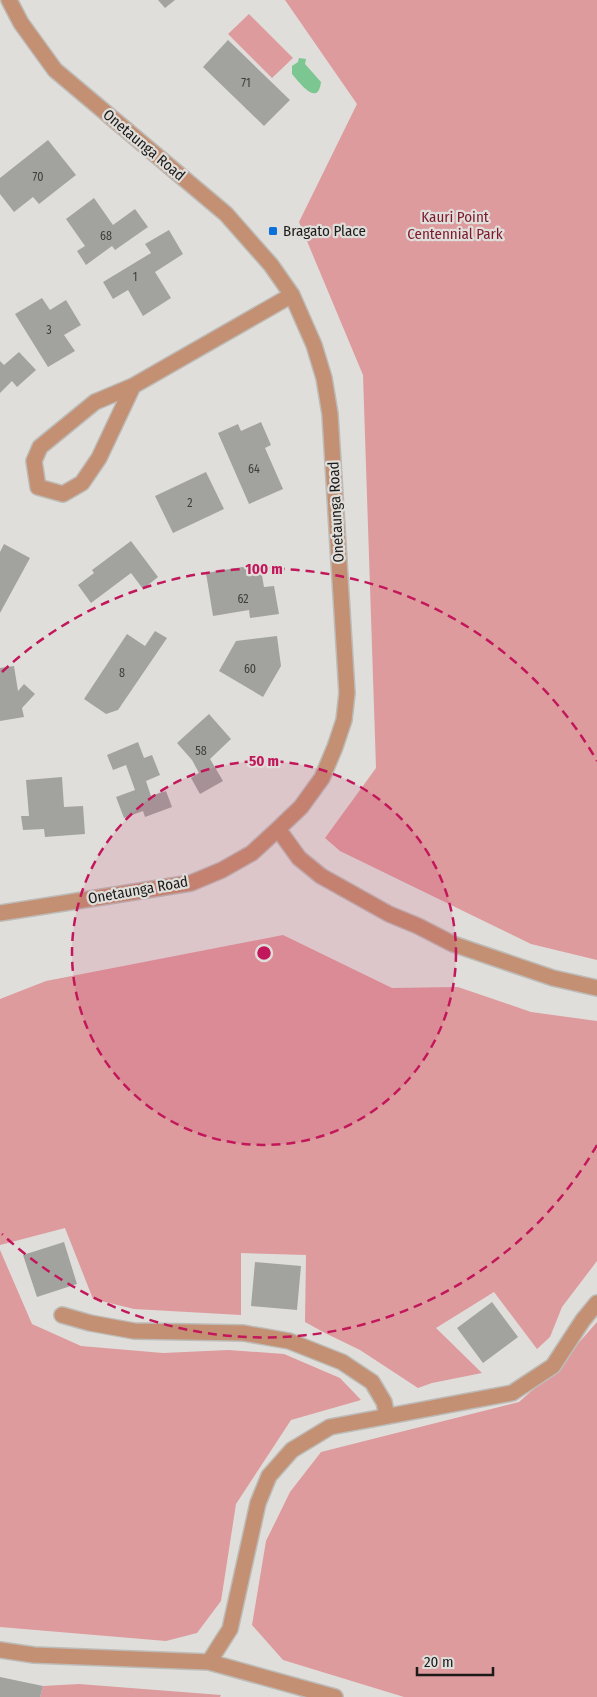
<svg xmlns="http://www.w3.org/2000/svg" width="597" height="1697" font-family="'Fira Sans Condensed',sans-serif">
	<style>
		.green { fill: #dd9b9e }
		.water { fill: #7bc691 }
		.building { fill: #a2a39f }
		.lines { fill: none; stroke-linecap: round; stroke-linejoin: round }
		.minor-casing { stroke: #bdbbb7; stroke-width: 18 }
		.minor { stroke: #c49073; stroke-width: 15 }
		.ring { fill: none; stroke: #c2185b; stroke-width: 2.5; stroke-dasharray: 9 6 }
		.poi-dot { fill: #0b70d9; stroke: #e0deda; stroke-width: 2 }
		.labels { text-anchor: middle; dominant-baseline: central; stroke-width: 4.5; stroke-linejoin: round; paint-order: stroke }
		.number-label { font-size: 12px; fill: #3e3d3b }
		.street-label { font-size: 15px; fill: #1c1b1a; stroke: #e0deda }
		.park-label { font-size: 15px; fill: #7f182d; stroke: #e0deda }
		.poi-label { font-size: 15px; fill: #1c1b1a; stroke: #e0deda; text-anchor: start }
		.centre { fill: #c2185b; stroke: #e0deda; stroke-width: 2.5 }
		.ring-label { font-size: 15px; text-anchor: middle; font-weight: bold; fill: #c2185b; stroke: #e0deda; stroke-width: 4.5; stroke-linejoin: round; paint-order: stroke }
	</style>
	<rect width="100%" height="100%" fill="#e0deda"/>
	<!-- green -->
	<path class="green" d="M285 0H597V960L531 944 340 851 325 838 376 768 363 375 299 222 357 104Z
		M249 14 293 58 272 78 228 34Z
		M283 935 392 988 458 987 531 1012 597 1021V1261L562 1307 550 1337 537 1349 494 1292 436 1328 482 1373 432 1383 418 1388 360 1350 325 1333 305 1322 306 1255 241 1253V1315L134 1309 93 1299 65 1228 0 1245V999L46 981Z
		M0 1250 32 1324 81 1346 163 1353 228 1350 284 1354 340 1378 361 1400 291 1420 236 1504 221 1601 197 1633 166 1641 0 1627Z
		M597 1322V1697H404L283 1660 252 1625 266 1541 290 1492 321 1452 519 1402 554 1371Z
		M79 1684 221 1695 220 1697H40L43 1686Z"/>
	<!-- water -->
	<path class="water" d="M299 58 306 59 305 64 321 82C318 108 299 82 292 74V66L298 62Z"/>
	<!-- building -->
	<path class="building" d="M158 0H175L165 8Z
		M228 40 290 100 264 126 203 67Z
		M48 140 76 175 39 204 33 197 14 212 0 194V178Z
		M94 198 113 225 135 209 148 227 115 250 112 246 86 265 77 251 85 246 66 219Z
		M169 230 183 254 155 272 171 298 143 316 128 290 113 299 103 282 151 253 145 244Z
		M42 298 50 310 66 300 81 325 64 335 75 351 48 367 15 314Z
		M19 352 36 370 17 387 12 381 0 393V361L4 365Z
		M261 422 271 445 265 448 283 489 249 504 218 433 238 424 241 431Z
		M206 472 224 509 173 533 155 496Z
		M131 541 158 577 143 589 131 573 91 603 78 585 94 573 92 570Z
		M4 544 30 558 0 613V552Z
		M260 564 264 587 274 586 279 614 250 618 249 610 213 616 206 573Z
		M155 631 167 638 118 710 106 714 84 699 127 634 145 646Z
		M277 636 281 666 263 697 219 671 236 641Z
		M14 666 18 691 24 684 35 694 22 708 24 717 0 721V668Z
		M209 714 231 739 210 759 223 781 200 794 191 778 199 773 192 760 177 743Z
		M138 742 144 758 152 755 160 775 146 781 151 796 166 791 172 807 145 817 143 811 124 818 116 797 135 790 126 765 113 770 107 755Z
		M62 777 64 807 83 806 85 834 45 837 44 829 23 830 21 816H29L26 780Z
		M64 1242 77 1284 37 1297 23 1255Z
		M255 1262 301 1266 297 1310 251 1306Z
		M492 1302 518 1337 483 1363 457 1328Z
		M0 1677 43 1686 40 1697H0Z"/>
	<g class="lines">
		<defs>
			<path id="minor" d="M133 386 99 458 82 483 63 494 38 487 34 461 40 447 95 402 133 386 292 295
				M278 829 299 858 321 876 389 914 418 926 453 944 553 978 597 988
				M0 913 191 883 222 870 252 853 278 829 301 807 322 778 335 747 344 720 347 693 330 414 324 378 314 345 292 295 271 265 226 214 55 70 21 23 9 0
				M62 1315 90 1323 134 1331 243 1333 289 1341 342 1362 372 1382 384 1402 387 1416
				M0 1650 34 1655 209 1662 230 1629 258 1503 269 1476 292 1450 330 1427 512 1393 553 1366 583 1320 597 1303
				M209 1662 335 1697"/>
		</defs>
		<!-- minor casing -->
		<use href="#minor" class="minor-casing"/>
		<!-- minor -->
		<use href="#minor" class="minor"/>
	</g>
	<!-- distance rings -->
	<circle cx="264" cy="953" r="192" fill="#c2185b" fill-opacity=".12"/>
	<g class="ring">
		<circle cx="264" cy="953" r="192"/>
		<path d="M597 1145A384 384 0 0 1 2 1234M2 672A384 384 0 0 1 597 761"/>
	</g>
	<!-- markers -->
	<rect class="poi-dot" x="268" y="226" width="10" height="10" rx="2.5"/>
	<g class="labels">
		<!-- number labels -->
		<g class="number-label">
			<text x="246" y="83">71</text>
			<text x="38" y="177">70</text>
			<text x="106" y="236">68</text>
			<text x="135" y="277">1</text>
			<text x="49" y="330">3</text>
			<text x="254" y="469">64</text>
			<text x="190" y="503">2</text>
			<text x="243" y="599">62</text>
			<text x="250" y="669">60</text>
			<text x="122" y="673">8</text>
			<text x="201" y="751">58</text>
		</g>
		<!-- street labels -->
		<g class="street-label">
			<text transform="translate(144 145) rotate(40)">Onetaunga Road</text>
			<text transform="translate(336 512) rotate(-93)">Onetaunga Road</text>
			<text transform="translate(138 890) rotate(-10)">Onetaunga Road</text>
		</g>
		<!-- park labels -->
		<g class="park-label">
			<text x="455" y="217">Kauri Point<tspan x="455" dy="17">Centennial Park</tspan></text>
		</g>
		<!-- poi labels -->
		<g class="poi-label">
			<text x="283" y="231">Bragato Place</text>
		</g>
	</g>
	<circle cx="264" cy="953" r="8" class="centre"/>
	<g class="ring-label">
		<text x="264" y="574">100 m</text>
		<text x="264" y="766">50 m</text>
	</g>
	<!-- scale -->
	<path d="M417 1667v8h76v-8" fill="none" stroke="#1c1b1a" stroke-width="2.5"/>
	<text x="424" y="1667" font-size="15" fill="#1c1b1a" stroke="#e0deda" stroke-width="4" paint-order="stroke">20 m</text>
</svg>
